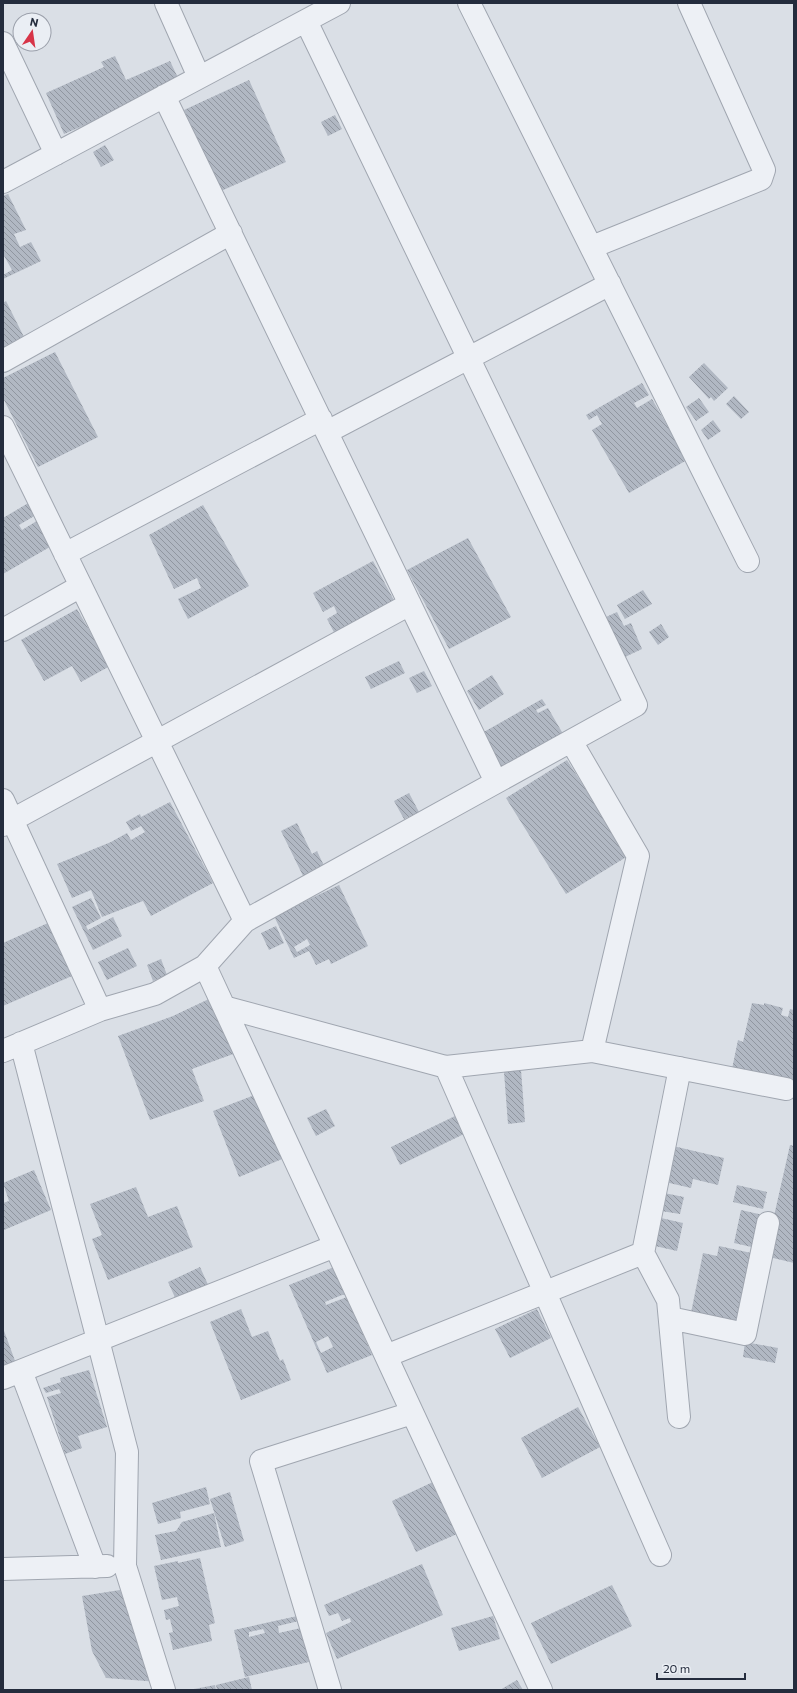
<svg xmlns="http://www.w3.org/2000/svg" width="797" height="1693" font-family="Commissioner,sans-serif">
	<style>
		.building { fill: url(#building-back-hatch); fill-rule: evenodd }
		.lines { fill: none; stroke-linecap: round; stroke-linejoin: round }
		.minor-casing { stroke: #a0a6b0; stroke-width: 24 }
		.minor { stroke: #edf0f5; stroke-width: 22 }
	</style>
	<defs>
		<pattern id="building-back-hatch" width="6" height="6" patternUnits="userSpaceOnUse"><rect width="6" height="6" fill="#b1b8c3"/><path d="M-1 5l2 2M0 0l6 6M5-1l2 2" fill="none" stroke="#9096a0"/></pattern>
	</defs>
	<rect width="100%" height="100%" fill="#dadfe6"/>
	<!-- building -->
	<path class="building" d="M115 56 126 80 170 61 179 80 120 106 122 109 64 134 46 93 104 67 101 62Z
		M249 80 286 162 221 191 184 110Z
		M335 115 342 129 328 136 321 122Z
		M105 145 114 160 101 167 93 152Z
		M8 194 26 230 14 234 20 247 31 242 41 261 3 279V275L12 270 3 254V196Z
		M6 301 25 339 3 350V303Z
		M55 352 98 437 38 467 3 398V378Z
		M704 363 728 388 714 401 711 397 709 399 689 377Z
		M642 383 649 395 634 403 637 408 652 399 687 460 629 493 592 430 602 424 597 415 589 420 586 415Z
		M734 396 749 412 741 419 726 404Z
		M699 398 709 412 696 421 686 407Z
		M713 420 721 431 708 440 701 430Z
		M30 502 36 515 19 525 22 530 40 519 55 544 3 574V518Z
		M203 505 249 586 188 619 178 599 201 588 197 578 174 589 149 535Z
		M468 538 511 617 449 649 407 570Z
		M373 561 397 606 337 638 327 619 337 613 334 606 323 612 313 593Z
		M643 590 652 604 625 619 617 605Z
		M77 609 110 666 81 682 72 666 44 681 21 640Z
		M617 612 624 626 631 623 642 649 625 657 606 617Z
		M661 624 669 637 658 645 649 632Z
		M399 661 405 673 371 689 365 677Z
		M424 671 432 686 417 693 409 678Z
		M492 675 504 694 479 710 467 691Z
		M542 699 546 705 536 710 538 713 548 708 566 739 505 774 482 733Z
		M567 760 628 856 566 894 506 798Z
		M409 793 419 812 404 819 394 801Z
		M170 802 213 883 151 916 143 901 102 917 91 890 72 898 57 864 111 842 127 833 131 840 145 832 141 826 131 831 126 822 140 814 141 817Z
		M297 823 312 854 317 851 327 872 306 882 281 831Z
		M339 885 368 946 331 964 329 959 316 965 309 951 294 958 274 916ZM307 939 310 945 297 952 294 947Z
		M91 898 101 918 86 926 88 930 113 917 122 936 93 950 72 907Z
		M48 923 72 976 3 1006V943Z
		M276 926 284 943 269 950 261 933Z
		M128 948 137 966 107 980 98 962Z
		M161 959 167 975 153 981 147 965Z
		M211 998 236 1053 192 1069 204 1101 150 1120 118 1036 173 1016Z
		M752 1003 764 1005V1003L783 1008 781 1015 788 1017 790 1009 794 1010V1083L732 1069 738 1040 743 1042Z
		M521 1070 525 1122 508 1124 504 1072Z
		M260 1093 287 1157 239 1177 213 1111Z
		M326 1109 335 1126 316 1136 307 1118Z
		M455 1116 464 1134 400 1165 391 1147Z
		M790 1145 794 1146V1263L765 1256Z
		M673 1146 724 1158 718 1185 693 1179 691 1188 665 1182Z
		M34 1170 51 1210 4 1230 3 1203 9 1201 3 1183Z
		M737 1185 767 1192 763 1209 733 1202Z
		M136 1187 148 1217 177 1206 193 1247 108 1280 92 1239 102 1235 90 1204Z
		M664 1193 684 1197 680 1214 661 1211Z
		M741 1210 763 1215 756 1248 734 1243Z
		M661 1218 683 1223 677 1251 655 1246Z
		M719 1246 756 1254 741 1324 691 1313 703 1253 717 1256Z
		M200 1267 210 1289 178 1304 168 1282Z
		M334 1267 346 1295H342L325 1302 326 1305 347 1297 372 1355 327 1373 289 1285ZM328 1336 333 1347 321 1353 316 1342Z
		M241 1309 252 1337 268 1331 280 1361 283 1359 291 1380 241 1400 210 1322Z
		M537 1309 551 1338 510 1358 495 1329Z
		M3 1328 18 1369 3 1375Z
		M745 1342 778 1348 775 1363 743 1357Z
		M89 1370 107 1427 78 1436 82 1448 65 1454 47 1397 61 1393 59 1389 46 1393 43 1388 61 1382 60 1378Z
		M578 1407 600 1447 542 1478 521 1438Z
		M433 1482 457 1534 416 1552 392 1501Z
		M206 1487 210 1504 180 1512 181 1518 158 1524 152 1503Z
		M230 1492 244 1541 225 1547 210 1499Z
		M214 1513 221 1547 161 1560 155 1535 176 1531 182 1522Z
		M200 1558 215 1623 209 1625 212 1641 173 1650 169 1633 173 1632 170 1619 166 1620 164 1610 179 1606 177 1597 162 1600 154 1566 178 1561V1563Z
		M422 1564 443 1615 337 1659 326 1633 351 1622 350 1618 342 1621 338 1613 329 1616 324 1605Z
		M612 1585 632 1626 551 1664 531 1623Z
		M120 1590 125 1603 159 1682 106 1678 92 1651 82 1596Z
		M302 1615 303 1620 278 1626 279 1633 305 1627 313 1661 245 1677 234 1630ZM263 1629 265 1633 249 1637V1632Z
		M493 1616 500 1639 459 1651 451 1628Z
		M249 1677 252 1690H217L216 1685Z
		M517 1680 523 1690H500Z
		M215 1685 216 1690H194V1689Z"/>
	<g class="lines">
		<defs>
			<path id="minor" d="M166 3 199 77
				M469 3 748 561
				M3 43 56 154
				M164 96 496 782
				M3 182 339 3
				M592 247 761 179 764 170 689 3
				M3 361 231 233
				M3 427 245 921
				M327 432 610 284
				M65 554 321 419
				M3 630 81 586
				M571 741 638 856 592 1051
				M3 800 100 1010
				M3 825 410 604
				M205 966 541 1690
				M224 1007 446 1067 592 1051 786 1089
				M21 1043 127 1452 125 1566 164 1690
				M3 1051 100 1010 155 994 205 966 245 921 636 705 306 21
				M446 1067 660 1555
				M670 1318 745 1334 768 1223
				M386 1356 643 1253
				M21 1371 95 1567
				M3 1378 335 1246
				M679 1417 668 1300 643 1253 680 1068
				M3 1569 107 1566
				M330 1690 261 1461 412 1413"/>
		</defs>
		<!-- minor casing -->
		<use href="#minor" class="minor-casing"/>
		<!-- minor -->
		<use href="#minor" class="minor"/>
	</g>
	<!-- border -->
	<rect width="797" height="1693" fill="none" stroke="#242c3d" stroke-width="8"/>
	<!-- north arrow -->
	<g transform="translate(32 32) rotate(13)"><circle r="19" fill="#eaeef4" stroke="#9ba0ab"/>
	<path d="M0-3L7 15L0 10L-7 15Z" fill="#d73448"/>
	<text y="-6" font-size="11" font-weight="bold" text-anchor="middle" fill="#242c3d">N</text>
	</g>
	<!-- scale -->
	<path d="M657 1673v6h88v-6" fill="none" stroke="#242c3d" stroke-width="2"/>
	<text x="663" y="1673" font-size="12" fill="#242c3d" stroke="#eaeef4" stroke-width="3" paint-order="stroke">20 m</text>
</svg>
